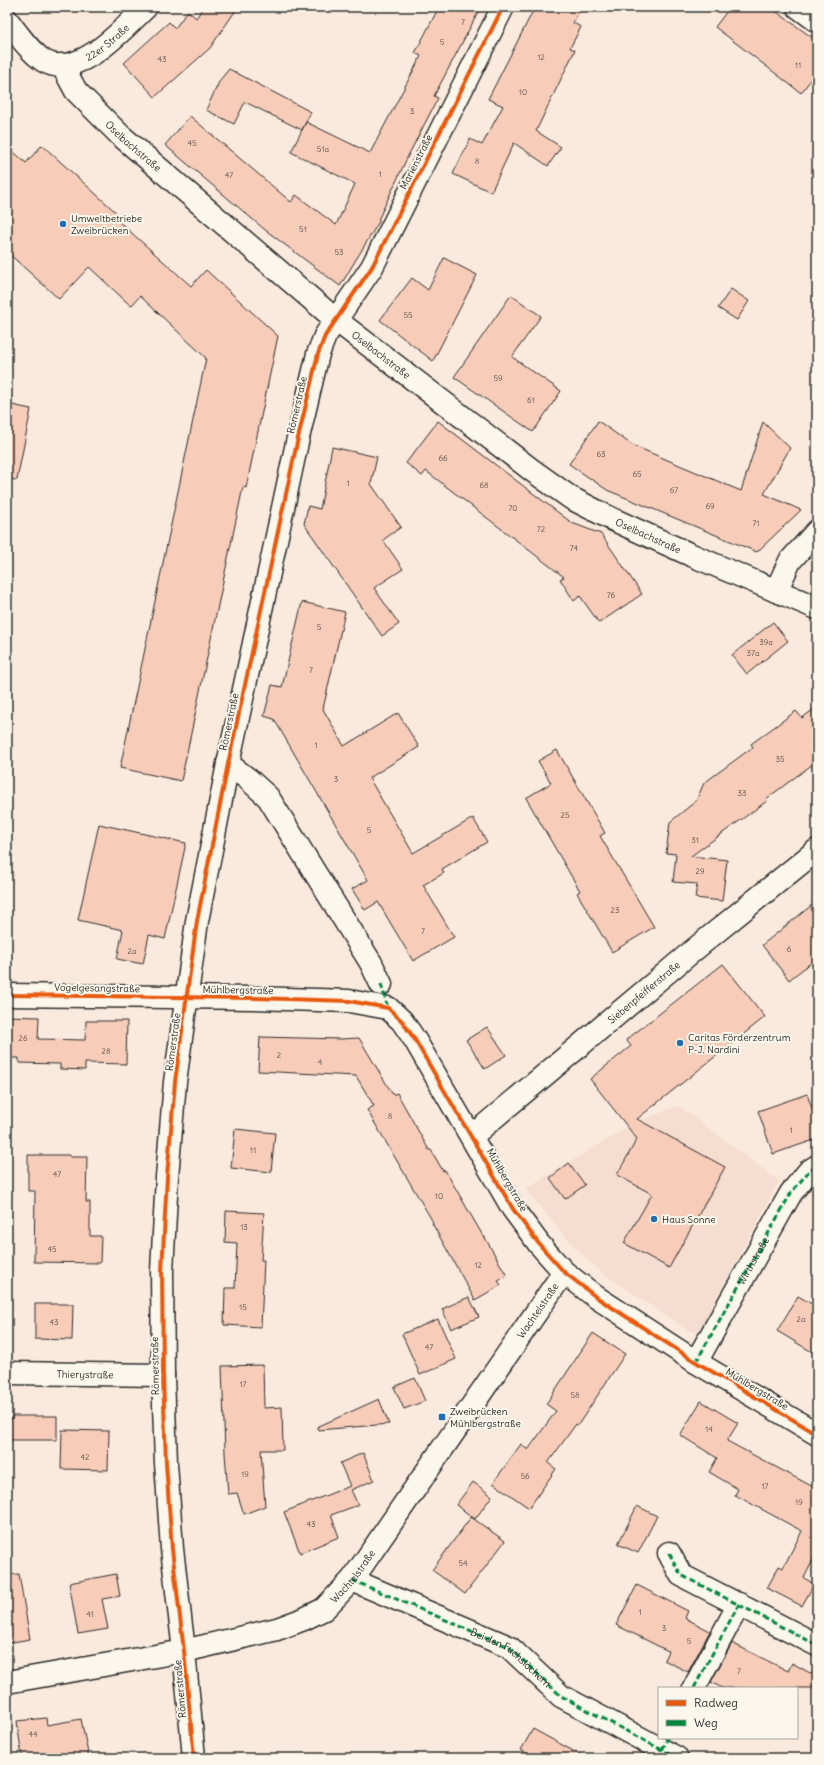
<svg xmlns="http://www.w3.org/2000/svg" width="824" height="1765" viewBox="0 0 824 1765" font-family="Delius,sans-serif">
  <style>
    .built { fill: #f5ddcf }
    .building { fill: #f7ccb9; stroke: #2b2b2b }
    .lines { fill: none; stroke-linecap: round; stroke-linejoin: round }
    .street-casing { stroke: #2b2b2b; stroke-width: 25 }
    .secondary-casing { stroke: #2b2b2b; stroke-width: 25 }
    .street { stroke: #fbf7ec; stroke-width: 22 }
    .secondary { stroke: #fbf7ec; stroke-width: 22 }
    .quiet { stroke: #00873e; stroke-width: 3; stroke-dasharray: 6 3; stroke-linecap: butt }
    .cycleway-casing { stroke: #fbf7ec; stroke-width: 6 }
    .cycleway { stroke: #e8590c; stroke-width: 4 }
    .poi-dot { fill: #1f6fb2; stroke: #fbf7ec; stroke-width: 1.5 }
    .labels { text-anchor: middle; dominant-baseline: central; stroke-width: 4; stroke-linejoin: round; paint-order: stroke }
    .number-label { font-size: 8px; fill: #5e534e }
    .street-label { font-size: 10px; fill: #2b2b2b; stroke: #fbf7ec }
    .poi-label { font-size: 10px; fill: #2b2b2b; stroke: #fbf7ec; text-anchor: start }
  </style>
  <rect width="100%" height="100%" fill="#faeadd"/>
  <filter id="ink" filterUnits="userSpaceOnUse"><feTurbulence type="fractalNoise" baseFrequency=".025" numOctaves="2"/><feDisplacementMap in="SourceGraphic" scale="8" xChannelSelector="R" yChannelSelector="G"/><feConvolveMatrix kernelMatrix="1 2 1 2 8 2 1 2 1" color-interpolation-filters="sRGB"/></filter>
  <g filter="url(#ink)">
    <path class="built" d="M679 1106 779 1181 701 1328 694 1332 686 1329 605 1275 576 1249 525 1189 638 1121Z"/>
    <path class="building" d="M204 7H238L210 48 155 97 124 63 169 22 175 28 188 11 196 18Z
      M439 7H481L434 96 438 98 408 156 378 220H380L340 286 264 229 165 145 190 116 291 202 296 195 336 225 355 184 291 152 306 122 370 153 421 56 415 53Z
      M535 7H581L573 23 581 27 570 48 575 50 536 131 561 147 548 166 514 143 491 192 453 174 470 139 482 145 503 106 488 99Z
      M730 7H770L817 41V71L801 93 715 27Z
      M229 69 311 112 302 130 245 102 234 124 206 110 220 80Z
      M42 145 119 215 116 219 191 286 206 270 278 336 246 488 243 487 181 781 120 768 206 358 140 296 131 306 89 267 59 299 7 252V146L26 163Z
      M444 258 477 275 433 361 380 320 412 278 428 290Z
      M731 289 749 301 737 320 718 308Z
      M511 295 541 316 512 357 561 391 533 432 454 377Z
      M7 404 31 409 17 480 7 479Z
      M438 421 572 523 601 534 642 594 599 623 580 596 574 601 560 579 564 577 426 471 422 476 406 463Z
      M598 421 632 445 741 491 763 422 790 448 764 494 801 510 757 552 607 490 569 464Z
      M332 447 377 457 371 484 401 527 383 540 403 569 374 588 399 624 382 636 304 524 308 506 320 509Z
      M302 602 345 612 323 709 344 746 398 713 419 747 369 778 413 853 473 818 487 842 442 869 444 873 423 885 454 937 413 961 378 902 365 910 352 889 368 880 274 719 264 716 272 685 282 687Z
      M773 622 788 641 747 674 732 655Z
      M817 707V761L766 799 767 801 691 856 727 860 722 901 695 898 697 884 673 882 676 854 666 853 670 822 696 801 704 783 753 747 751 744 796 711 802 718Z
      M557 750 605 833 600 836 654 927 612 952 577 893 580 891 526 798 551 783 538 761Z
      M99 824 186 843 165 939 149 935 143 964 117 959 123 930 78 920Z
      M817 901V958L789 980 762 945Z
      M723 964 765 1017 637 1119 725 1167 669 1268 624 1243 652 1194 617 1175 637 1139 590 1079 631 1046 626 1040Z
      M7 1016 39 1017 38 1039 85 1040 86 1021H127L126 1064 85 1063V1070L60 1069V1064L19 1063V1058H7Z
      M487 1027 506 1055 485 1069 466 1040Z
      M260 1037 341 1039 359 1038 393 1095 397 1093 429 1150H431L443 1171 445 1170 483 1236H484L507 1276 498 1281 501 1285 475 1300 432 1223 433 1222 367 1110 374 1106 356 1076 258 1071Z
      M807 1094 817 1122V1139L773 1154 758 1111Z
      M235 1129 275 1133 271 1172 231 1168Z
      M28 1155H70V1157H87L86 1202H90V1236H101L100 1263 34 1262 35 1191H28Z
      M569 1163 585 1185 565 1199 550 1178Z
      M226 1211 264 1213 261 1260H264L261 1327 224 1325 225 1288H235L237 1243 225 1242Z
      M798 1296 817 1307V1355L777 1331Z
      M469 1297 479 1317 451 1329 442 1309Z
      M35 1304H73L72 1340 35 1339Z
      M438 1319 456 1359 420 1375 402 1334Z
      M593 1333 625 1354 578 1425 576 1424 548 1463 556 1469 529 1508 493 1483 521 1444 528 1450 556 1411 546 1404Z
      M263 1365 264 1408 282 1407 283 1450H261L265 1506 244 1514 237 1493 228 1494 225 1453 222 1366Z
      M415 1378 425 1401 404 1409 394 1387Z
      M379 1399 389 1424 318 1430 317 1427Z
      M701 1401 738 1423 727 1441 817 1489V1552L804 1578 814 1584 802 1606 767 1588 779 1566 783 1568 802 1531 735 1495 738 1489 709 1472 717 1458 680 1435Z
      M12 1416H57V1440H7V1419H12Z
      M62 1430 109 1431 108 1470 61 1469Z
      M363 1453 374 1480 351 1490 358 1505 331 1515 339 1537 300 1553 284 1512 350 1486 340 1463Z
      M473 1482 492 1496 475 1519 456 1505Z
      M637 1506 657 1516 638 1553 618 1544Z
      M471 1517 505 1541 465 1594 432 1570Z
      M19 1574 30 1639 7 1643V1575Z
      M116 1574 120 1596 102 1599 108 1629 78 1634 69 1583Z
      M637 1585 688 1611 685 1618 710 1631 688 1672 664 1660 668 1651 616 1625Z
      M732 1643 788 1671 792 1663 817 1677V1688H722L711 1682Z
      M46 1718 47 1725 81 1719 89 1758H22L17 1721Z
      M533 1729 586 1758H535L521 1750Z"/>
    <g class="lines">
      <defs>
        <g id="street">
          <path d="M798 7 817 21"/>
          <path id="s1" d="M62 65 76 91 120 135 336 320 533 471 571 498 612 519 689 554 817 608"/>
          <path d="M776 591 790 561 817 531"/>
          <path d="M228 764 248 779 268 797 371 963 381 984"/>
          <path d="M7 995 254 998 349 1001 388 1008 402 1021 415 1040 513 1209 539 1244 564 1272 596 1297 696 1362 817 1434"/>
          <path id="s2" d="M472 1136 695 949 817 850"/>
          <path id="s3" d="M696 1362 791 1193 809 1171 817 1166"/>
          <path id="s4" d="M7 1373 163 1375"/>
          <path d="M669 1553 681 1575 817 1645"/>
          <path d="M352 1580 509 1647 561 1696 677 1758"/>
          <path id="s5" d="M7 1682 184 1651 277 1629 304 1619 324 1609 352 1580 564 1272"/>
          <path d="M694 1688 739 1604"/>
          <path d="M194 1758 184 1651 172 1549 166 1463 163 1375 162 1271 167 1177 175 1082 197 921 228 764 298 438 318 354 325 336 372 267 503 7"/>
        </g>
        <g id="secondary">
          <path id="s6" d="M7 20C18 34 29 51 44 61 78 81 124 28 146 7"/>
        </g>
      </defs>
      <use href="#street" class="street-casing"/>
      <use href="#secondary" class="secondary-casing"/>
      <use href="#street" class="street"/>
      <use href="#secondary" class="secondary"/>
      <g class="quiet">
        <path d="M381 984 388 1008"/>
        <path d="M696 1362 791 1193 809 1171 817 1166"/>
        <path d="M669 1553 681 1575 817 1645"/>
        <path id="s7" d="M352 1580 509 1647 561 1696 677 1758"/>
        <path d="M694 1688 739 1604"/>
        <path d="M662 1750 668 1738"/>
      </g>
      <defs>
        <path id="cycleway" d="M7 995 254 998 349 1001 388 1008 402 1021 415 1040 513 1209 539 1244 564 1272 596 1297 696 1362 817 1434
          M194 1758 184 1651 172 1549 166 1463 163 1375 162 1271 167 1177 175 1082 197 921 228 764 298 438 318 354 325 336 372 267 503 7"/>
      </defs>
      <use href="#cycleway" class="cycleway-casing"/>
      <use href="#cycleway" class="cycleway"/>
    </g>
  </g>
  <g class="poi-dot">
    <circle cx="63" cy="224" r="4"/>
    <circle cx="680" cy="1043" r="4"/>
    <circle cx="654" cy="1219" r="4"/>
    <rect x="438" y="1413" width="8" height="8" rx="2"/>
  </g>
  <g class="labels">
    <g class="number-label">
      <text x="463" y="22">7</text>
      <text x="442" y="42">5</text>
      <text x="541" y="57">12</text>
      <text x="162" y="59">43</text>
      <text x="798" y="65">11</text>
      <text x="523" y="92">10</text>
      <text x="412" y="111">3</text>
      <text x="192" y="143">45</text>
      <text x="323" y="149">51a</text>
      <text x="477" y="161">8</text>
      <text x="380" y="174">1</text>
      <text x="229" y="175">47</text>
      <text x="303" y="229">51</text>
      <text x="339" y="252">53</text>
      <text x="408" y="315">55</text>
      <text x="498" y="378">59</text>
      <text x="531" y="400">61</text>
      <text x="601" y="454">63</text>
      <text x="443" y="458">66</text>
      <text x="637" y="474">65</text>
      <text x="348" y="483">1</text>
      <text x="484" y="485">68</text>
      <text x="674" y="490">67</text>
      <text x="710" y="506">69</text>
      <text x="513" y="508">70</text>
      <text x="756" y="523">71</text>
      <text x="541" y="529">72</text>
      <text x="574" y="548">74</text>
      <text x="611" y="595">76</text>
      <text x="319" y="627">5</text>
      <text x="766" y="642">39a</text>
      <text x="753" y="653">37a</text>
      <text x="311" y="670">7</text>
      <text x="316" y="745">1</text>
      <text x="780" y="759">35</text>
      <text x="336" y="779">3</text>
      <text x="742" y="793">33</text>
      <text x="565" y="815">25</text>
      <text x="369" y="830">5</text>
      <text x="695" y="840">31</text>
      <text x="700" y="871">29</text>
      <text x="615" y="910">23</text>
      <text x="423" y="931">7</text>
      <text x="789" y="949">6</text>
      <text x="132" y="951">2a</text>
      <text x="23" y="1038">26</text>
      <text x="106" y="1051">28</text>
      <text x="279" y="1055">2</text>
      <text x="320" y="1062">4</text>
      <text x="390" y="1116">8</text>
      <text x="791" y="1130">1</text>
      <text x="253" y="1150">11</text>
      <text x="57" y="1174">47</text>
      <text x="439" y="1196">10</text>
      <text x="244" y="1227">13</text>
      <text x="52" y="1249">45</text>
      <text x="478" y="1265">12</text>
      <text x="243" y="1307">15</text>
      <text x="801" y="1319">2a</text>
      <text x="54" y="1322">43</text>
      <text x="429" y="1347">47</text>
      <text x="243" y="1384">17</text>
      <text x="575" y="1395">58</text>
      <text x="709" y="1429">14</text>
      <text x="85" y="1457">42</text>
      <text x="245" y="1474">19</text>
      <text x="525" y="1476">56</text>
      <text x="765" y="1486">17</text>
      <text x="799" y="1502">19</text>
      <text x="311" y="1524">43</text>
      <text x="463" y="1563">54</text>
      <text x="640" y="1612">1</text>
      <text x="90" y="1614">41</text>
      <text x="664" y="1628">3</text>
      <text x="689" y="1641">5</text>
      <text x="739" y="1671">7</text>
      <text x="33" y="1734">44</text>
    </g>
    <g class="street-label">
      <text stroke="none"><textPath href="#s6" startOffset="126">22er Straße</textPath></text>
      <text stroke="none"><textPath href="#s1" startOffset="109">Oselbachstraße</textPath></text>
      <text transform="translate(416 162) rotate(-63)">Marienstraße</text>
      <text stroke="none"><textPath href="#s1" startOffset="433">Oselbachstraße</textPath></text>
      <text transform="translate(297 405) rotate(-77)">Römerstraße</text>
      <text stroke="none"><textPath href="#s1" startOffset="757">Oselbachstraße</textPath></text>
      <text transform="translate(229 722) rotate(-78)">Römerstraße</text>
      <text transform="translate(97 988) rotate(1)">Vogelgesangstraße</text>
      <text transform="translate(238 990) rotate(1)">Mühlbergstraße</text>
      <text stroke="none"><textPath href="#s2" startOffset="224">Siebenpfeifferstraße</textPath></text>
      <text transform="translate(173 1042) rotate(-82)">Römerstraße</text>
      <text transform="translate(507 1180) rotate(60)">Mühlbergstraße</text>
      <text stroke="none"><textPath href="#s3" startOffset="116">Wirthstraße</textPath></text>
      <text stroke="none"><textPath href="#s5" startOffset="694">Wachtelstraße</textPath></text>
      <text transform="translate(155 1366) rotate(-91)">Römerstraße</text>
      <text stroke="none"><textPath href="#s4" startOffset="78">Thierystraße</textPath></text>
      <text transform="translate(757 1389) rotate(31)">Mühlbergstraße</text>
      <text stroke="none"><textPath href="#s5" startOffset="370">Wachtelstraße</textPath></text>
      <text stroke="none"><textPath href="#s7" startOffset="178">Bei den Fuchslöchern</textPath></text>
      <text transform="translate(180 1689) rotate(-95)">Römerstraße</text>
    </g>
    <g class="poi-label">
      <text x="71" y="218">Umweltbetriebe<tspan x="71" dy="12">Zweibrücken</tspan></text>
      <text x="688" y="1037">Caritas Förderzentrum<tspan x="688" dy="12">P-J. Nardini</tspan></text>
      <text x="662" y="1219">Haus Sonne</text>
      <text x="450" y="1411">Zweibrücken<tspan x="450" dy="12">Mühlbergstraße</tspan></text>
    </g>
  </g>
  <rect width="824" height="1765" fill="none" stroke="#fbf7ec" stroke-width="24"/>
  <rect x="12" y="12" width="800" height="1741" fill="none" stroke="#2b2b2b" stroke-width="1.5" filter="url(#ink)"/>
  <rect x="658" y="1687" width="140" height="52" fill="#fbf7ec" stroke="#a8a59f"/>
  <rect x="666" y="1700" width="20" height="6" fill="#e8590c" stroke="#a8a59f"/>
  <text x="694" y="1707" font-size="12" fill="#2b2b2b">Radweg</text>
  <rect x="666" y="1720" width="20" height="6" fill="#00873e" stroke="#a8a59f"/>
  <text x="694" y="1727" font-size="12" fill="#2b2b2b">Weg</text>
</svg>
